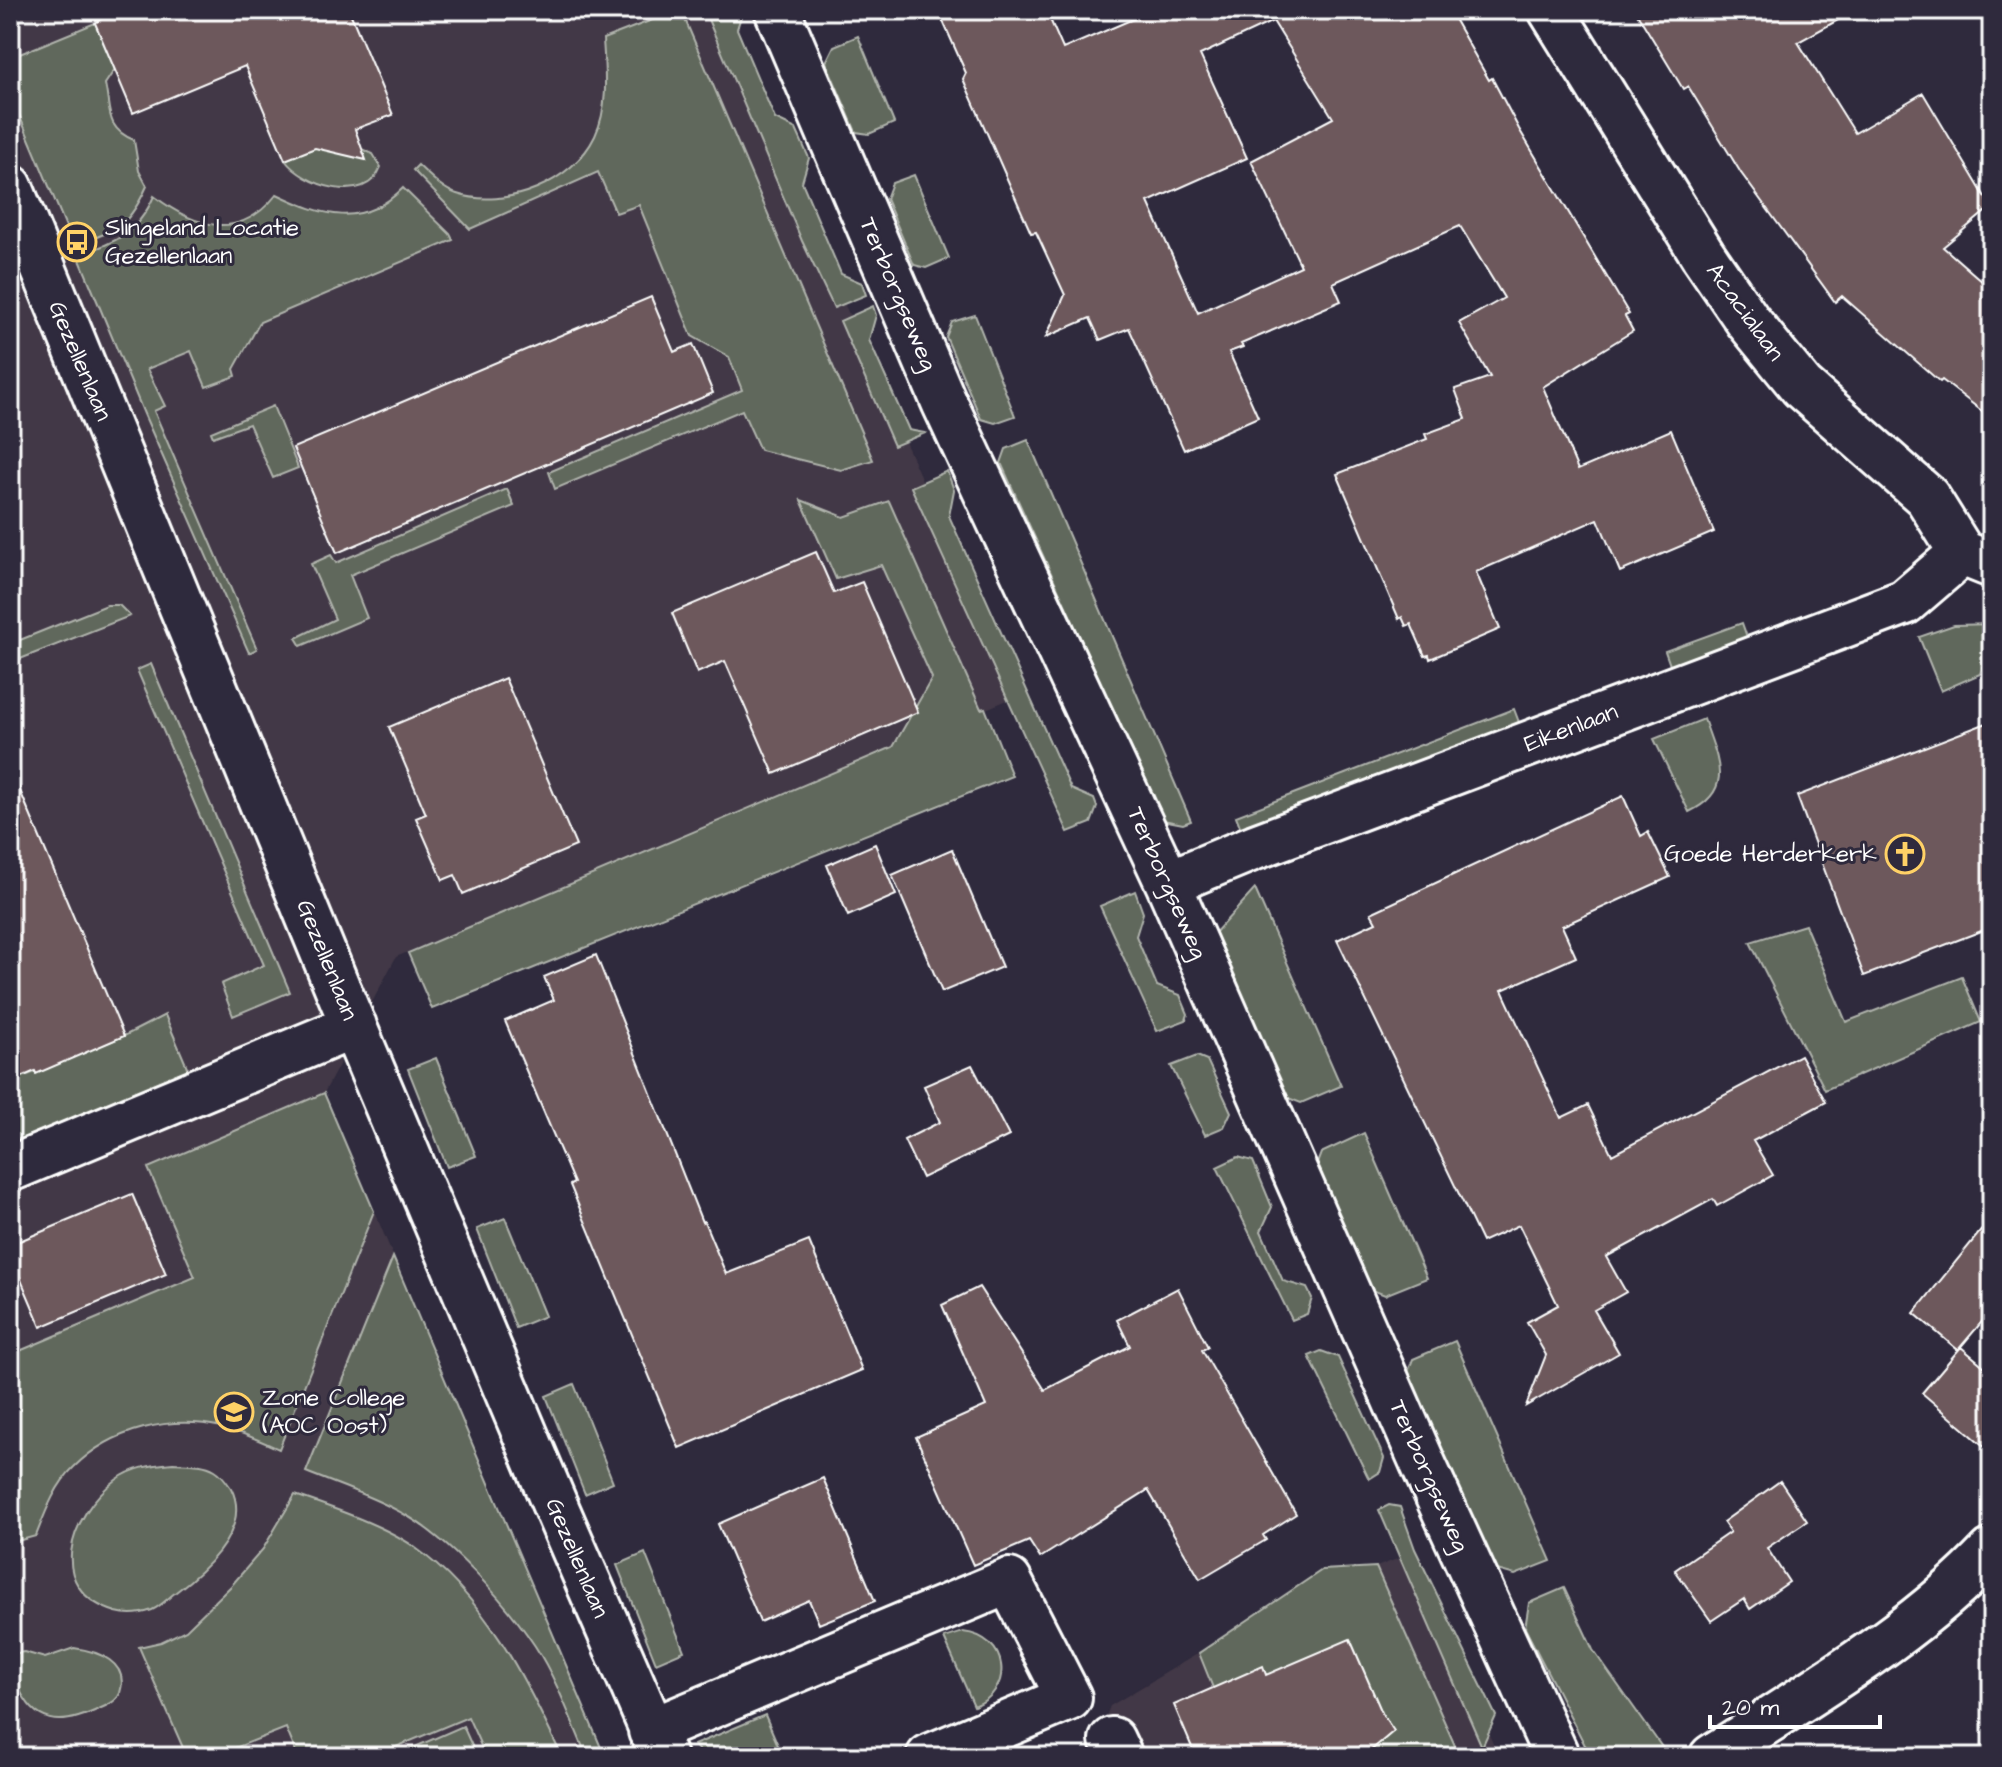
<svg xmlns="http://www.w3.org/2000/svg" width="2002" height="1767" viewBox="0 0 2002 1767" font-family="'Architects Daughter',sans-serif">
  <style>
    .built { fill: #423846 }
    .green { fill: #61685b; stroke: #b0b4ad; stroke-width: 2 }
    .building { fill: #6d585b; stroke: #fff; stroke-width: 2; fill-rule: evenodd }
    .lines { fill: none; stroke-linecap: round; stroke-linejoin: round }
    .minor-casing { stroke: #fff; stroke-width: 50 }
    .minor { stroke: #2f2a3d; stroke-width: 44 }
    .labels { text-anchor: middle; dominant-baseline: central; stroke-width: 6; stroke-linejoin: round; paint-order: stroke }
    .poi-label { font-size: 24px; fill: #fff; stroke: #2f2a3d; text-anchor: start }
    .street-label { font-size: 24px; fill: #fff; stroke: #2f2a3d }
  </style>
  <rect width="100%" height="100%" fill="#2f2a3d"/>
  <filter id="ink" filterUnits="userSpaceOnUse"><feTurbulence type="fractalNoise" baseFrequency=".0125" numOctaves="2"/><feDisplacementMap in="SourceGraphic" scale="16" xChannelSelector="R" yChannelSelector="G"/><feConvolveMatrix kernelMatrix="1 2 1 2 8 2 1 2 1" color-interpolation-filters="sRGB"/></filter>
  <g filter="url(#ink)">
    <path class="built" d="M10 10H715L1017 696 396 957 324 1093 606 1757H10Z
      M1408 1555 1499 1757H1070L1094 1748 1110 1706 1199 1653 1322 1570 1376 1567Z"/>
    <path class="green" d="M678 10H681L873 460 841 470 760 450 742 410 555 489 549 472 742 390 729 357 692 336 639 205 616 213 598 172 470 229 413 170 418 165C429 175 442 189 457 194 506 210 573 182 595 136 609 106 605 72 603 39Z
      M704 10H743L737 29 775 119 796 129 809 158 802 182 841 274 862 283 866 295 834 308 802 241Z
      M95 23 115 69 105 84C111 111 105 128 134 140L139 171 147 186C127 230 116 229 74 246L10 93V58Z
      M858 36 894 123 869 134 856 132 826 62 834 46Z
      M337 138 373 154 381 167C366 207 303 185 285 160Z
      M914 175 949 258 926 268 914 265 886 199 892 183Z
      M403 188 450 234 453 240 260 322 234 369 236 376 206 387 191 351 147 369 165 406 154 411 257 649 249 653 144 414 78 255C115 243 138 233 154 196 197 229 240 241 277 194 323 216 362 229 403 188Z
      M873 306 876 315 869 340 909 430 925 433 894 446 840 321Z
      M975 315 1015 416 995 423 981 419 946 337 952 322Z
      M273 406 298 468 273 478 249 424 213 437 211 432Z
      M1028 440 1191 821 1183 824 1163 820 1001 463 1006 449Z
      M947 471 954 490 949 516 1071 789 1094 799 1097 807 1091 823 1068 832 911 487Z
      M507 489 514 506 350 575 367 618 301 646 296 638 335 619 311 564 331 555 336 563Z
      M801 500 844 517 889 501 981 709 985 708 1012 776 432 1009 408 953 893 747 932 678 881 565 836 579Z
      M107 605H119L130 616 10 663V644Z
      M1742 623 1748 640 1671 668 1665 651Z
      M1992 624V660H1986L1980 674 1941 691 1919 637 1954 625Z
      M151 664 290 992 233 1016 221 984 264 965 137 670Z
      M1514 709 1520 725 1242 831 1236 816Z
      M1704 719C1717 758 1736 790 1689 812L1654 739Z
      M1255 889 1341 1086 1301 1103 1283 1096 1213 935Z
      M1135 891 1143 913 1136 936 1157 986 1180 995 1188 1014 1186 1020 1157 1031 1100 906Z
      M1805 925 1846 1022 1962 977 1981 1022 1825 1090 1750 942Z
      M165 1015 190 1074 10 1148V1082L124 1036Z
      M1197 1056 1207 1060 1231 1112 1224 1127 1205 1135 1171 1066Z
      M436 1058 476 1156 447 1167 408 1069Z
      M324 1093 374 1211 279 1449C261 1441 242 1432 222 1427 170 1415 112 1429 74 1467 55 1485 45 1513 36 1536L10 1543V1355L195 1277 148 1168Z
      M1364 1133 1427 1278 1385 1295 1367 1288 1315 1169 1321 1153Z
      M1238 1157 1253 1161 1272 1207 1261 1231 1283 1281 1307 1288 1312 1298 1307 1314 1292 1320 1217 1167Z
      M505 1218 545 1316 516 1328 477 1229Z
      M393 1257 605 1757H587C571 1720 557 1680 535 1646 507 1603 447 1537 402 1513 372 1496 338 1485 306 1472Z
      M1455 1341 1551 1561 1515 1575 1497 1570 1406 1377 1413 1359Z
      M1321 1351 1338 1357 1384 1458 1380 1472 1369 1479 1309 1356Z
      M574 1384 613 1482 585 1494 546 1396Z
      M173 1463C187 1464 203 1463 215 1470 222 1474 227 1482 231 1488 252 1529 205 1570 176 1592 168 1598 161 1606 152 1610 141 1614 127 1615 116 1612 43 1590 70 1514 116 1480 133 1467 153 1465 173 1463Z
      M295 1495C330 1507 383 1525 413 1546 485 1597 526 1679 562 1757H486L468 1717 372 1757H298L286 1728 212 1757H187L139 1647 161 1642 186 1630 231 1586 263 1549Z
      M1389 1505 1400 1507 1415 1549 1496 1716 1482 1747 1379 1510Z
      M645 1553 684 1651 656 1663 617 1565Z
      M1376 1567 1460 1757H1233L1213 1688 1199 1653 1322 1570Z
      M1564 1588 1593 1650 1669 1757H1591L1525 1628 1529 1603Z
      M963 1632C1009 1637 1015 1691 974 1706L944 1638Z
      M74 1648C97 1651 130 1662 120 1693 117 1701 108 1705 101 1708 74 1721 44 1730 25 1699 14 1683 10 1673 10 1654L24 1652 45 1658Z
      M765 1715 783 1757H704L694 1745Z
      M463 1726 477 1757H458L454 1749 435 1757H392Z"/>
    <path class="building" d="M117 10H349L393 115 355 129 366 160 315 148 285 160 245 66 133 113 95 23Z
      M938 10H1046L1063 49 1154 10H1449L1489 80 1492 78 1519 129 1629 314 1625 316 1633 331 1543 387 1578 470 1671 430 1714 532 1620 572 1598 519 1476 572 1500 629 1430 659 1429 655 1425 656 1411 624 1406 626 1402 617 1399 619 1337 474 1427 439 1425 434 1466 419 1455 389 1490 377 1459 323 1504 298 1460 226 1333 283 1341 301 1241 344 1243 347 1229 352 1258 417 1184 450 1129 328 1100 340 1090 318 1046 337 1065 295 1036 232 1031 233 963 79 966 73ZM1273 21 1333 118 1251 161 1301 266 1198 313 1148 202 1247 158 1200 55Z
      M1635 10H1856L1798 42 1855 133 1923 93 1991 207 1943 247 1992 290V419L1942 380 1940 382 1842 296 1835 302 1741 173 1688 86 1683 89Z
      M651 297 674 352 693 344 713 393 337 553 293 448Z
      M816 552 834 593 862 582 918 712 774 774 725 661 697 673 672 613Z
      M505 678 576 846 463 894 455 875 443 880 416 818 426 814 389 727Z
      M1992 721V927L1864 976 1797 796Z
      M10 767 124 1036 36 1074 35 1071 10 1082Z
      M1623 796 1641 836 1648 832 1670 877 1562 926 1576 957 1502 990 1561 1118 1588 1105 1612 1155 1800 1055 1826 1102 1753 1141 1773 1175 1717 1206 1713 1199 1606 1257 1626 1292 1594 1310 1619 1353 1526 1406 1546 1355 1527 1322 1558 1305 1519 1225 1482 1242 1337 940 1376 922 1371 913Z
      M875 844 896 895 848 916 827 865Z
      M952 849 1002 967 942 992 892 875Z
      M596 955 702 1222 704 1221 726 1274 809 1241 862 1370 679 1448 570 1185 574 1183 505 1021 554 1000 544 977Z
      M972 1065 1009 1136 922 1178 904 1140 940 1122 924 1086Z
      M132 1194 166 1274 41 1327 10 1254V1245Z
      M1992 1217V1310L1958 1350 1914 1313Z
      M979 1287 1045 1390 1130 1346 1117 1320 1178 1288 1208 1347 1202 1350 1296 1514 1263 1535 1266 1540 1200 1579 1148 1490 1040 1558 1029 1541 973 1565 916 1437 986 1406 942 1305Z
      M1961 1347 1992 1373V1453L1922 1393Z
      M823 1478 875 1601 819 1624 809 1600 760 1622 718 1524Z
      M1780 1481 1807 1521 1767 1548 1789 1582 1750 1609 1744 1599 1711 1621 1675 1570 1730 1532 1723 1522Z
      M1350 1639 1383 1715 1394 1731 1363 1757H1196L1174 1705 1263 1666 1266 1675Z"/>
    <g class="lines">
      <defs>
        <path id="minor" d="M777 10 944 402 1168 883 1424 1466 1557 1757
          M1551 10 1703 255 1748 321 1802 387 1927 497 1962 553 1992 565
          M10 187 338 989 557 1510 664 1757
          M1168 883 1255 847 1905 602 1962 553
          M10 1169 354 1026
          M651 1731 1009 1581 1069 1698 929 1757
          M1112 1740 1120 1757
          M1712 1757C1809 1693 1912 1636 1992 1551"/>
      </defs>
      <use href="#minor" class="minor-casing"/>
      <use href="#minor" class="minor"/>
    </g>
  </g>
  <defs>
    <symbol id="bus-ring" viewBox="-11 -11 22 22"><circle r="9.5" fill="#2f2a3d" stroke="#ffd166" stroke-width="1.5"/><path d="M-5-6H5V4H4V6H2V4H-2V6H-4V4H-5ZM-3.5-4V0h7V-4ZM-3.5 1.2v1.5H-2V1.2ZM2 1.2v1.5H3.5V1.2Z" fill="#ffd166"/></symbol>
    <symbol id="church-ring" viewBox="-11 -11 22 22"><circle r="9.5" fill="#2f2a3d" stroke="#ffd166" stroke-width="1.5"/><path d="M-1.2-6h2.4v3.5h3.3v2.4h-3.3V6h-2.4V-.1h-3.3v-2.4h3.3Z" fill="#ffd166"/></symbol>
    <symbol id="university-ring" viewBox="-11 -11 22 22"><circle r="9.5" fill="#2f2a3d" stroke="#ffd166" stroke-width="1.5"/><path d="M0-5L7-2L0 1L-7-2ZM-4 1L0 2.5L4 1V4Q0 6-4 4Z" fill="#ffd166"/></symbol>
  </defs>
  <g fill-rule="evenodd">
    <use href="#bus-ring" x="55" y="220" width="44" height="44"/>
    <use href="#church-ring" x="1883" y="832" width="44" height="44"/>
    <use href="#university-ring" x="212" y="1390" width="44" height="44"/>
  </g>
  <g class="labels">
    <g class="poi-label">
      <text x="105" y="228">Slingeland Locatie<tspan x="105" dy="28">Gezellenlaan</tspan></text>
      <text x="1877" y="854" text-anchor="end">Goede Herderkerk</text>
      <text x="262" y="1398">Zone College<tspan x="262" dy="28">(AOC Oost)</tspan></text>
    </g>
    <g class="street-label">
      <text transform="translate(898 294) rotate(67)">Terborgseweg</text>
      <text transform="translate(1745 312) rotate(54)">Acacialaan</text>
      <text transform="translate(80 361) rotate(67)">Gezellenlaan</text>
      <text transform="translate(1571 728) rotate(-21)">Eikenlaan</text>
      <text transform="translate(1167 883) rotate(66)">Terborgseweg</text>
      <text transform="translate(327 960) rotate(68)">Gezellenlaan</text>
      <text transform="translate(1429 1476) rotate(66)">Terborgseweg</text>
      <text transform="translate(577 1558) rotate(67)">Gezellenlaan</text>
    </g>
  </g>
  <rect width="2002" height="1767" fill="none" stroke="#2f2a3d" stroke-width="40"/>
  <rect x="20" y="20" width="1962" height="1727" fill="none" stroke="#fff" stroke-width="3" filter="url(#ink)"/>
  <path d="M1710 1715v12h170v-12" fill="none" stroke="#ffffff" stroke-width="4"/>
  <text x="1722" y="1715" font-size="24" fill="#ffffff" stroke="#2f2a3d" stroke-width="6" paint-order="stroke">20 m</text>
</svg>
